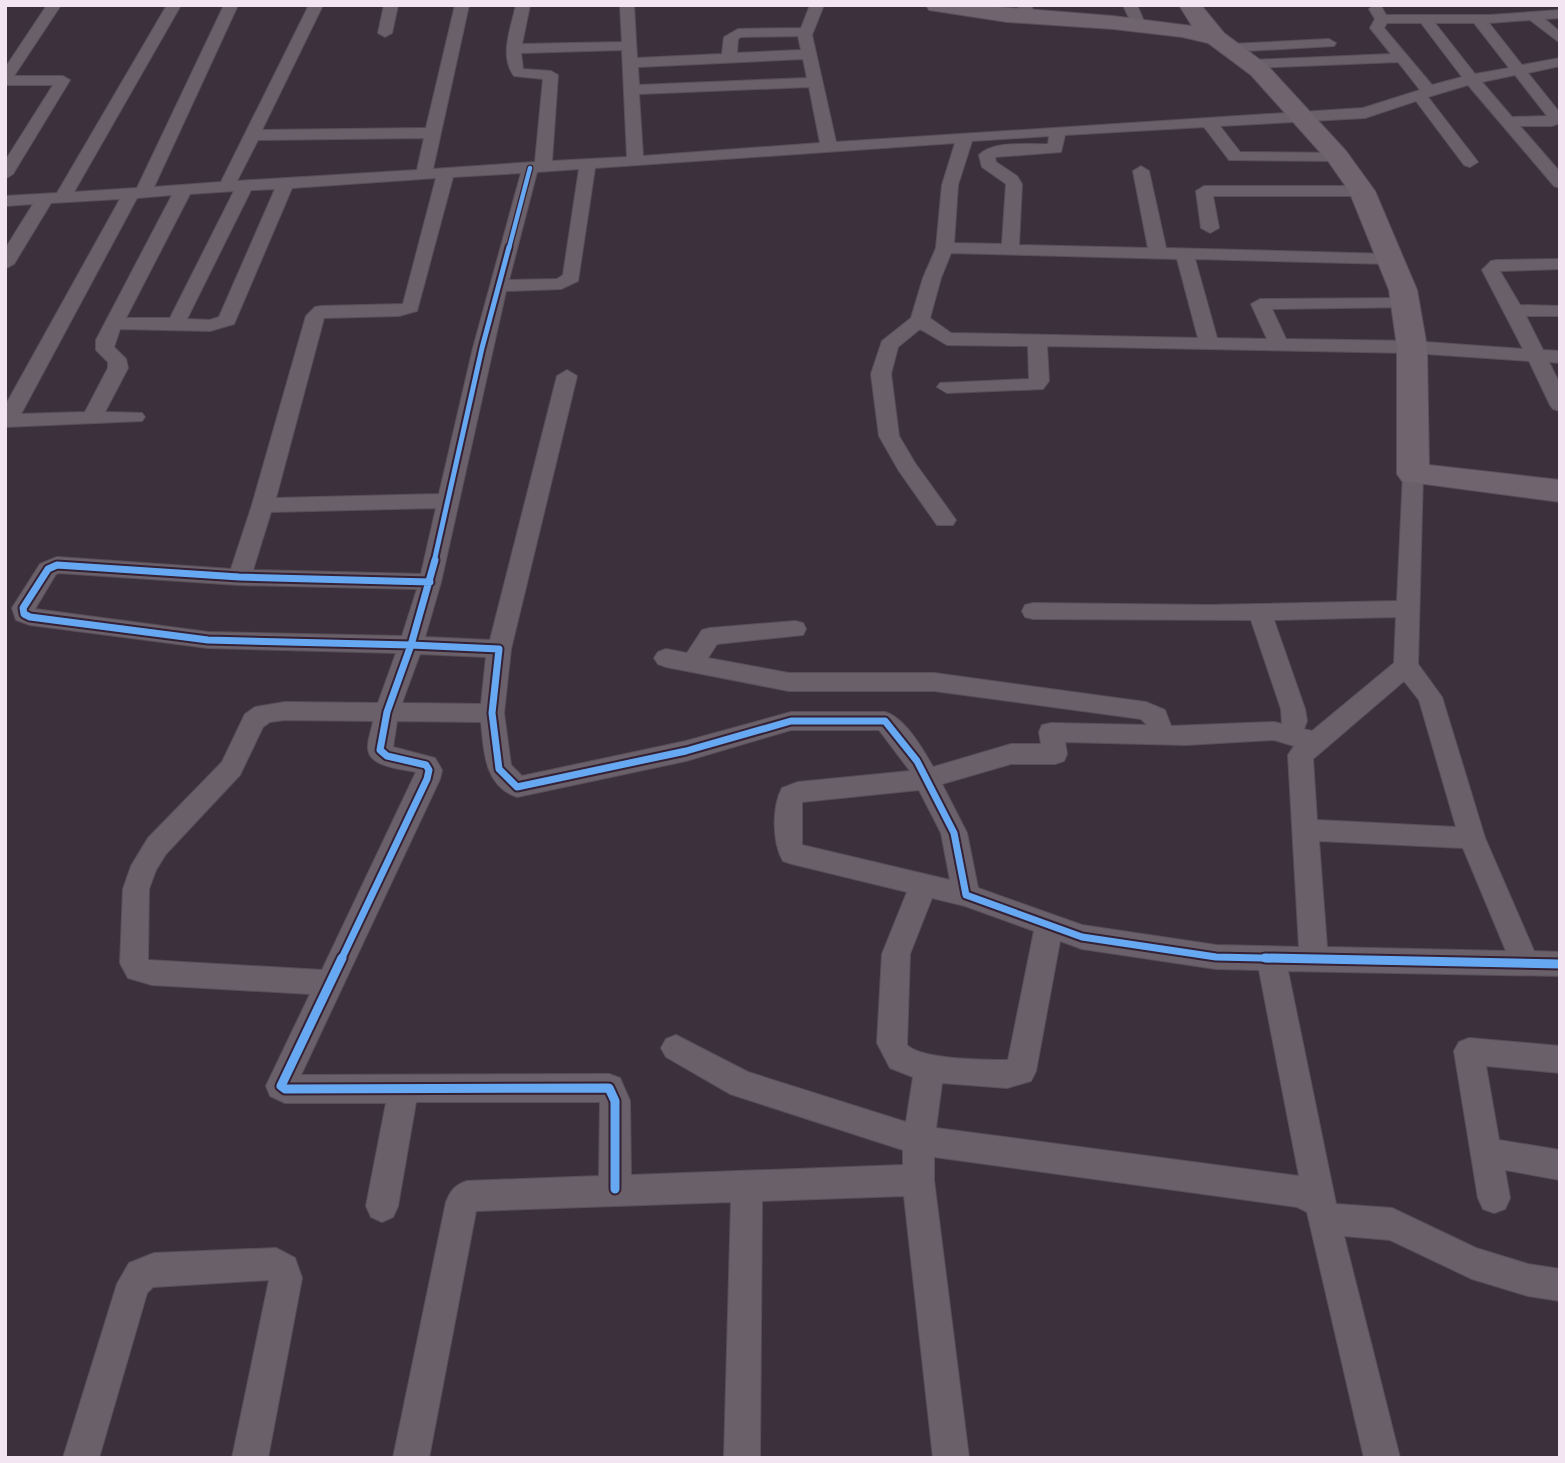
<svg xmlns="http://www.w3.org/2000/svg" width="1565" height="1463" viewBox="0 0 1565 1463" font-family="'Exo 2',sans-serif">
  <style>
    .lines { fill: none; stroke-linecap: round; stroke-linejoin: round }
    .street-casing { stroke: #584e58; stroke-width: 2 }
    .primary-casing { stroke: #584e58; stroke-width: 2 }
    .street { fill: #6a6069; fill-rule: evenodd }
    .primary { fill: #70656f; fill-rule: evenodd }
    .cycleway-far3-casing { stroke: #352135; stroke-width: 7 }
    .cycleway-far2-casing { stroke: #352135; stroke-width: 9 }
    .cycleway-far1-casing { stroke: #352135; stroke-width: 11 }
    .cycleway-casing { stroke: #352135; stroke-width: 13 }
    .cycleway-far3 { stroke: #66a8f1; stroke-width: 4.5 }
    .cycleway-far2 { stroke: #66a8f1; stroke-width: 5 }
    .cycleway-far1 { stroke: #66a8f1; stroke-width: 7 }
    .cycleway { stroke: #66a8f1; stroke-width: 9 }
  </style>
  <rect width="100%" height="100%" fill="#3b303b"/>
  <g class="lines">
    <defs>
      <path id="street" d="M47 5H61L14 76H63L70 80 13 174 5 179V161L53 85H5V68Z
        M167 5H181L74 192 137 188 224 5H238L154 187 221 182 309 5H323L262 130 426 128 455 5H469L433 169 535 162 543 79 514 76C499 56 511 28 516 5H530L522 44 622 42 620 5H634L637 58 722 54 724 37 738 29 801 28 810 5H824L812 35 836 142 1363 108 1420 90 1398 62 1251 68 1244 64 1251 60 1391 54 1370 28 1375 19 1369 9 1374 5 1381 6 1386 15H1490L1560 10V18L1545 19 1560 32V43L1530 20 1489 23 1522 65 1560 58V66L1528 73 1560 113V123L1552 126H1520L1560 172V188L1554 186 1468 85 1428 97 1478 162 1470 167 1464 165 1416 101 1365 118 1220 126 1240 152 1343 153 1345 156 1343 159 1337 161 1229 160 1204 127 1065 135 1061 152 995 157 996 162 1017 176 1022 184 1019 245 1148 248 1133 171 1141 166 1149 171 1166 248 1390 254 1399 259 1390 264 1195 259 1217 338 1267 339 1251 304 1260 299 1405 298 1414 303 1411 307 1272 309 1286 339 1412 341 1523 349 1482 270 1491 261 1497 260 1560 259V269L1500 271 1520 305 1560 306V316H1526L1543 350 1560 351V363L1549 362 1560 384V411L1553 409 1550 405 1529 361 1412 353 1047 346 1049 381 1043 389 947 393 937 387 940 383 1029 379 1028 346 947 345 920 329 898 347 891 374 899 436 915 463 956 520 953 525H937L899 471 879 436 871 374 882 341 911 318 923 278 936 248 942 185 955 143 595 168 578 281 561 289 506 291 441 582 425 637 490 640 557 376 567 370 577 376 511 649 504 713 511 765 522 776 686 741 791 712H885C905 718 923 749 933 767L1011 744H1041L1039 732 1042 725 1051 723 1147 725 1141 719 934 691H789L666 667 658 664 654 658 658 652 666 649 687 653 702 630 710 628 795 621 803 623 806 629 803 635 717 644 708 658 789 673H934L1146 702 1165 710 1171 726 1274 722 1282 724 1281 709 1251 620 1033 619 1025 617 1022 611 1025 605 1033 603 1210 605 1397 601 1403 474 1406 469H1420L1423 474 1418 664 1442 697 1485 838 1534 951 1560 952V976L1288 971 1336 1204 1392 1208 1476 1248 1528 1264 1560 1269V1301L1528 1296 1472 1279 1390 1240 1344 1236 1400 1458H1364L1307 1212 1297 1207 934 1157V1180L969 1458H933L904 1196 762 1201 760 1458H724L731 1202 476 1211 429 1458H393L446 1202C451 1190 455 1185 467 1181L599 1176 600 1102H416L398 1206 393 1217 382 1222 371 1217 366 1206 386 1103H285L270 1096 266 1086 310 994 152 985 128 978 120 963 123 889 131 866 148 838 222 762 245 714 255 707 285 702 378 703 396 653 208 648 30 625 16 620 12 608 40 564 57 557 231 569 252 505 306 316 315 307 321 306 403 304 436 178 292 188 234 324 210 331 120 329 114 347 126 359 128 368 105 412 142 413 145 417 142 421 5 427V406L120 199 51 203 14 264 5 269V249L33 204 5 206V196L57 193ZM1387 23H1421L1462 77 1432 85 1384 28ZM1435 23H1474L1509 68 1475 74ZM798 36 801 50 737 53 738 39 741 37ZM622 50 627 157 552 161 558 75 551 71 523 69 521 53ZM803 59 807 78 639 85 638 67ZM1515 75 1547 116 1512 117 1482 82ZM809 87 820 143 643 156 639 94ZM1049 136 1048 144C1028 145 994 140 979 155L982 167 1006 184 1002 244 954 243 958 185 972 141ZM424 138 417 170 237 181 258 140ZM579 169 563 275 557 279 509 280 537 172ZM521 173 473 348 439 494 276 498 324 318 399 316 417 311 453 177ZM275 189 219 317 210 320 187 319 251 190ZM234 191 170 318H126L190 194ZM172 195 96 340V350L108 362V368L85 412 21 414 137 198ZM951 253 1177 259 1198 338 951 333 930 318 941 278ZM436 508 421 574 253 570 271 512ZM59 573 239 585 417 589 402 636 208 632 35 609 56 574ZM1396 617 1394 663 1312 731 1304 729 1307 721 1305 709 1274 620ZM420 654 486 657 481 704 402 703ZM1404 681 1419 700 1456 827 1317 820 1313 759ZM285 720 373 721C372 729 367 741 368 749 369 767 402 769 416 772L322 970 148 960 149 889 156 870 166 854 240 775 263 727 270 722ZM397 721 481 722C484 751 484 786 517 797L686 761 791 730H879L910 771 798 782 782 788C772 807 772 842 783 861L792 864 907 892 882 954 877 1043 890 1068 913 1077 906 1122 748 1072 676 1035 666 1039 661 1048 666 1057 730 1094 903 1150V1165L631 1175 630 1101 620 1078 609 1074 301 1075 440 779 442 770 435 758 393 747ZM1274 740 1294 746 1288 755 1299 947 1216 945 1082 925 978 888 967 833 942 784 1011 764H1055L1064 761 1067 754 1065 742 1186 745ZM919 790 941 833 950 880 802 845V802ZM1319 841 1463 848 1506 951 1327 947ZM932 898 965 906 1034 931 1008 1060C987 1060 922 1060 907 1045L910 954ZM1060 941 1082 949 1216 969 1259 970 1299 1176 936 1128 942 1083 1007 1088 1031 1081 1036 1071Z
        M384 5H398L392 33 385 37 378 33Z
        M1017 5H1031L1037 19 1035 22H1025Z
        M1123 5H1137L1146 26 1144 29H1134Z
        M1329 39 1336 43 1334 46 1230 52 1223 48 1230 44Z
        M1204 186H1362L1370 191 1362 196H1213L1219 228 1210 233 1201 228 1196 191Z
        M1469 1038 1560 1046V1073L1486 1066 1499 1140 1560 1150V1180L1505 1170 1510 1198 1505 1209 1494 1213 1483 1209 1478 1198 1454 1051 1459 1042Z
        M276 1248 295 1258 302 1278 268 1458H232L269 1280 153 1287 147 1293 99 1458H63L117 1284 129 1263 154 1253Z"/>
      <path id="primary" d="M926 5H975L1113 16 1192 26 1179 5H1201L1224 33 1267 65 1346 151 1375 191 1417 290 1427 347 1429 465 1560 480V502L1402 481 1397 474V347L1389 290 1349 191 1328 161 1251 75 1208 43 1182 37 1113 29 1007 22 929 10Z"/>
    </defs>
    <use href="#street" class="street-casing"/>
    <use href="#primary" class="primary-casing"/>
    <use href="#street" class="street"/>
    <use href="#primary" class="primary"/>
    <defs>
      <path id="cycleway-far3" d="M509 248 530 168"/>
      <path id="cycleway-far2" d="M434 562 482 348 509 247"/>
      <path id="cycleway-far1" d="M435 560 411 645 499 649 492 713 499 769 517 787 686 751 791 721H885L917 761 954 833 966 895 1082 937 1216 957 1351 960
        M341 960 427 779 429 770 426 765 387 756 380 750 387 712 411 645 208 640 30 617 24 614 23 608 48 569 57 565 239 577 430 582"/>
      <path id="cycleway" d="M342 958 281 1086 285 1089 609 1088 615 1101V1189
        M1265 958 1560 964"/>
    </defs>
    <use href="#cycleway-far3" class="cycleway-far3-casing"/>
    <use href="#cycleway-far2" class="cycleway-far2-casing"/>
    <use href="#cycleway-far1" class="cycleway-far1-casing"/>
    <use href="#cycleway" class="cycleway-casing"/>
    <use href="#cycleway-far3" class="cycleway-far3"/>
    <use href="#cycleway-far2" class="cycleway-far2"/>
    <use href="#cycleway-far1" class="cycleway-far1"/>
    <use href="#cycleway" class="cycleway"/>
  </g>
  <rect width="1565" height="1463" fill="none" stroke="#f3e6f2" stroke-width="14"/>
</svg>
